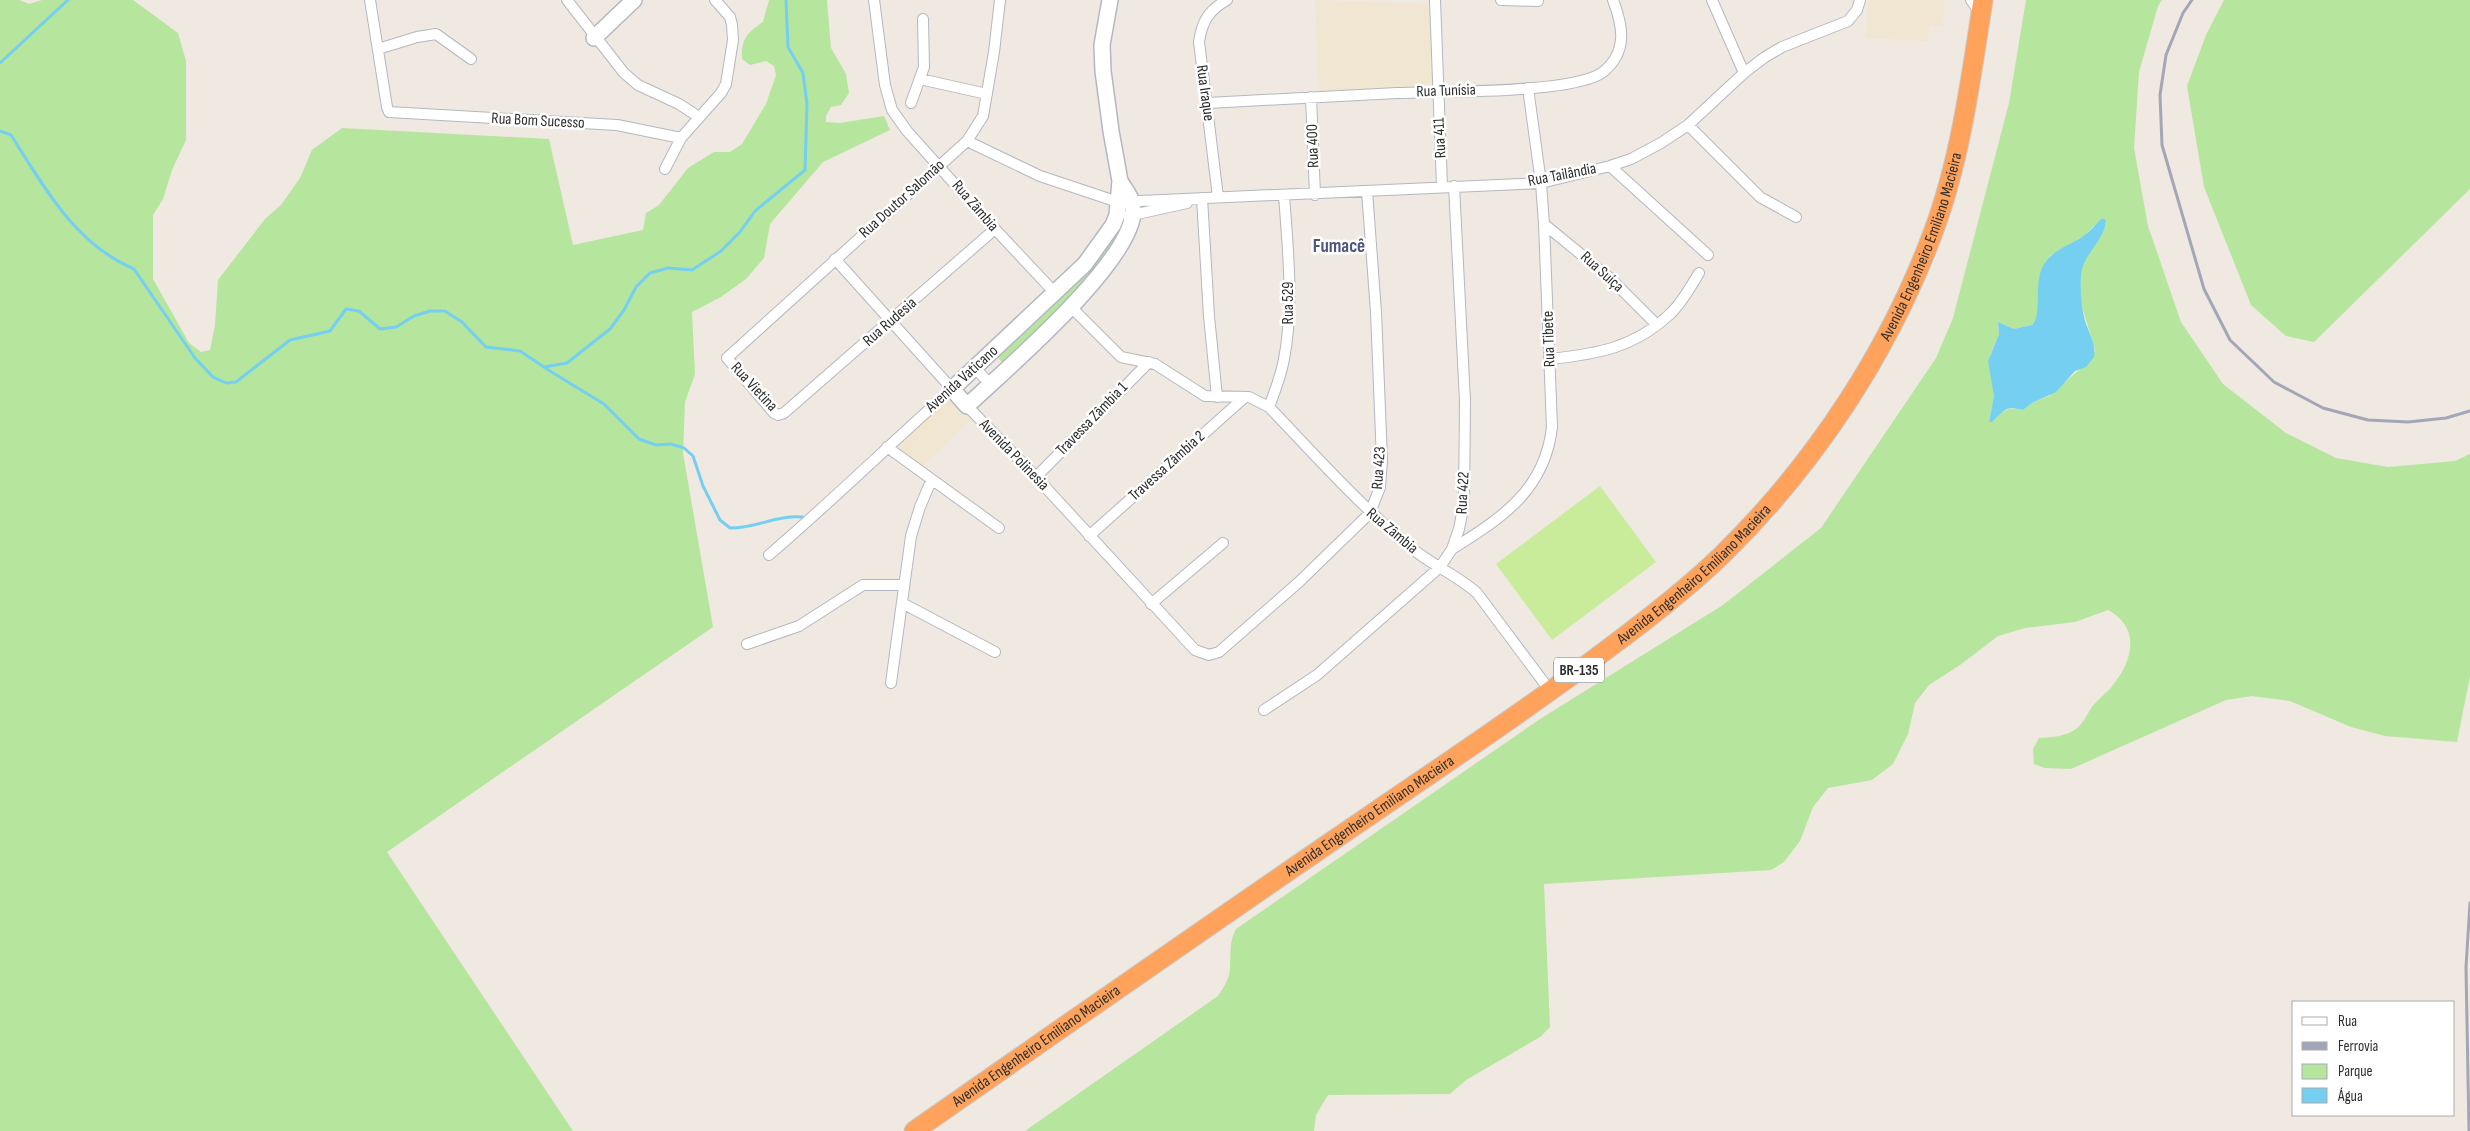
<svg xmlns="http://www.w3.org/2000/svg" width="2470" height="1131" viewBox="0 0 2470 1131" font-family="'Sofia Sans Condensed',sans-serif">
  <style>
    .education { fill: #f0e6d1 }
    .green { fill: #b6e59e; fill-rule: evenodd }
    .pitch { fill: #c9ec9a }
    .water { fill: #75cff0 }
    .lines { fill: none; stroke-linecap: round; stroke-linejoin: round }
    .stream { stroke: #75cff0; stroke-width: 3 }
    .street-casing { stroke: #b4b7c1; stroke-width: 12 }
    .secondary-casing { stroke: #b4b7c1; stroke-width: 18 }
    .highway-casing { stroke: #c9c9c9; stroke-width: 21 }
    .street { stroke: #fff; stroke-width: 10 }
    .secondary { stroke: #fff; stroke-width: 15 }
    .highway { stroke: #ffa35c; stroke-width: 19 }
    .rail { stroke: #a3a6b8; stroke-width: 3 }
    .labels { text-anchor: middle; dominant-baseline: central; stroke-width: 5; stroke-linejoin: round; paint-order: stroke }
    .shield { fill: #fff; stroke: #6d6d6d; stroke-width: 1 }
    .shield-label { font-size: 15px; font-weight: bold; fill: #2e2e2e }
    .street-label { font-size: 16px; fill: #2e2e2e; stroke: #fff }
    .quarter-label { font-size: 19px; font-weight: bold; fill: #4d5680; stroke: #fff }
  </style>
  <rect width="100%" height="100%" fill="#efe9e1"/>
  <path class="education" d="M1315 0 1432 4 1433 73 1430 83 1422 87 1319 92Z
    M1868 0H1944L1943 26 1929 25 1928 41 1866 38Z
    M949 397 971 420 920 468 896 444Z"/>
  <path class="green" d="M0 0H20L29 4 42 0H133L178 33 186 61V140L172 170 163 199 153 215V279L189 343 201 352 210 350 215 325 218 280 265 219 281 205 300 178 312 150 342 128 549 139 573 245 643 230 646 213 659 205 688 168 714 152H730L742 144 766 104 776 75 774 66 766 61 750 65 742 59C741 39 747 33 763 22L769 0H827L831 48 846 74 849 93 841 105 831 107 826 116V122L840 123 884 116 890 130 823 162 770 224 764 258 746 279 721 297 692 312 695 374 685 402 683 453 713 627 387 852 573 1131H0Z
    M2026 0H2162L2158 6 2139 72 2134 148 2148 226 2181 322 2223 384 2286 433 2336 458 2388 467 2455 461 2470 454V676L2457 742 2385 736 2351 727 2290 701 2252 696 2226 700 2071 769 2045 768 2034 764 2033 749 2039 738C2053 737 2064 737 2076 729 2083 724 2087 714 2092 707 2098 699 2107 693 2113 685 2134 659 2140 627 2108 610L2075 622 2025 628 1998 636 1960 665 1929 685 1915 703 1908 734 1893 764 1872 780 1828 788 1813 807 1800 841 1784 862 1771 870 1544 884 1550 1027 1540 1037 1466 1080 1450 1094 1328 1095 1316 1115 1314 1131H1025L1218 996C1224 987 1230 978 1230 967 1231 952 1229 942 1236 929L1540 719 1723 605 1821 528 1936 358 1953 318 2009 103ZM2102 218 2106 220C2105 237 2091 246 2084 260 2070 290 2089 322 2095 351L2080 369 2049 396 2032 403 2023 410C2003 407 2007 409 1992 422H1989L1994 396 1990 355 1999 334 1998 322 2014 329 2032 325 2038 316 2044 265 2050 256 2085 235Z
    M2224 0H2470V189L2314 342 2286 336 2251 305 2204 187 2187 86 2206 35Z
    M1120 222 1125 223 1100 268 1005 365 996 356Z"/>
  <path class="pitch" d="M1600 486 1656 562 1552 640 1496 564Z"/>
  <path class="water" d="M2102 218 2106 220C2105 241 2083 253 2081 275 2080 290 2081 306 2085 321 2089 333 2096 343 2094 357L2086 367 2075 371 2056 392 2032 403 2023 410C2003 406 2007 409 1992 422H1989L1994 396 1988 361 1999 334 1998 322 2014 329 2032 325C2043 314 2033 286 2043 266 2053 248 2071 246 2086 234 2092 230 2096 223 2102 218Z"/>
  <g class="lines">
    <path class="stream" d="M0 63 68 0
      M0 131 11 135C44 187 75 244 134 269L195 358 213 377 226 383 236 382 290 340 330 331 346 309 359 311 380 329 396 327 414 316 430 311H445L462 322 486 347 520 351 544 367 567 363 610 329 624 310 636 287 650 273 668 268 692 270 721 251 740 232 755 211 805 170 807 104 803 73 788 47 786 0
      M545 368 604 404 639 439 656 445 671 444 684 448 693 456 703 486 720 520 730 528C756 528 777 515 803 517"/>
    <defs>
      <path id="street" d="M370 0 387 107 389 112 617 125 681 138
        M567 0 624 73 638 85 679 104 699 117
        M874 0 885 85 892 110 907 131 995 229 1055 293
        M1435 0 1442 186
        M1501 0 1538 1
        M1712 0 1744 73
        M1971 0 1981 14
        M378 49 417 37 436 34 471 59
        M920 79 987 94
        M1311 97 1315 195
        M911 103 924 67 923 19
        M1208 103C1271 100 1334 96 1397 93 1439 91 1574 94 1603 72 1628 52 1623 26 1613 0
        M1688 125 1760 197 1796 217
        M967 141 1040 176 1118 202 1541 183 1610 166 1631 159 1661 143 1688 125 1744 73 1765 57 1782 47 1848 21 1857 10 1860 0
        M1610 166 1708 255
        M665 169 681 138 721 93 726 84 733 40 732 25 730 17 715 0
        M1218 197 1199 42C1202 21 1209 10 1227 0
        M1202 198 1209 316 1217 397
        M1128 216 1187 203
        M1544 224 1611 279 1657 325
        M995 229 784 413 778 415 774 413 727 358 967 141 983 116 994 52 1000 0
        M1071 307 1121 357 1155 364 1205 396 1249 397 1269 407C1316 456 1361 507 1414 550 1434 566 1458 576 1477 593L1551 692
        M1550 359C1597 354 1634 348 1670 314 1682 303 1691 286 1699 273
        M975 368 990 384
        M967 406 1036 477 1195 650 1209 655 1219 652 1299 582 1370 513 1380 487 1382 460 1376 312 1367 191
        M1269 407C1275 391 1281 376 1284 359 1294 308 1288 248 1284 196
        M887 447 999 528
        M1036 477 1149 362
        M1089 536 1245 397
        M1452 549C1502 518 1545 490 1552 427L1544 224 1541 183 1528 88
        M769 555C832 501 890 444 952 389L835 259
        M902 603 995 652
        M1151 604 1223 543
        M747 644 799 626 863 585H904
        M891 683 911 536 920 507 931 481
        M1264 710 1317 675 1440 567 1452 549 1459 529 1464 503 1465 401 1454 186"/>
      <path id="secondary" d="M1110 0 1102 45 1103 71 1111 131 1120 181 1117 215 1113 225 1085 264 952 389 967 406C1006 369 1131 263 1133 212 1134 200 1126 191 1120 181
        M594 38 634 0"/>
      <g id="highway">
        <path id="s1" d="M914 1131C1065 1026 1216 920 1369 816 1449 761 1531 707 1609 648 1648 619 1687 589 1722 555 1814 465 1889 352 1934 230 1961 157 1971 77 1983 0"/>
      </g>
    </defs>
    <use href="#street" class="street-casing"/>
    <use href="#secondary" class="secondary-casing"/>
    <use href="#highway" class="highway-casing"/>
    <use href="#street" class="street"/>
    <use href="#secondary" class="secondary"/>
    <use href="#highway" class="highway"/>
    <path class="rail" d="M2192 0 2183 13 2166 55 2160 95 2162 145 2204 289 2230 340 2274 382 2323 408 2368 420 2408 422 2446 418 2470 411
      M2469 1131 2466 967 2470 903"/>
  </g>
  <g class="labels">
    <rect class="shield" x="1554" y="657.5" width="50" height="25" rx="4"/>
    <g class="shield-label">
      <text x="1579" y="670">BR-135</text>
    </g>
    <g class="street-label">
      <text transform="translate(1446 91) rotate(-2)">Rua Tunísia</text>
      <text transform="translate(1205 93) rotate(82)">Rua Iraque</text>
      <text transform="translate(538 121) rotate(3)">Rua Bom Sucesso</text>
      <text transform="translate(1440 138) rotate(-93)">Rua 411</text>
      <text transform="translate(1313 146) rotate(-92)">Rua 400</text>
      <text transform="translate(1562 175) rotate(-11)">Rua Tailândia</text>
      <text transform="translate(902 199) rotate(-42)">Rua Doutor Salomão</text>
      <text transform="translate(975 206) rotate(49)">Rua Zâmbia</text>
      <text stroke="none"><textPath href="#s1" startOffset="1364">Avenida Engenheiro Emiliano Macieira</textPath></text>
      <text transform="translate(1602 272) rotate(42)">Rua Suíça</text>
      <text transform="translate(1288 303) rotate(-90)">Rua 529</text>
      <text transform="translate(890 322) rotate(-41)">Rua Rudesia</text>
      <text transform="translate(1549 339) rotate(-92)">Rua Tibete</text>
      <text transform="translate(962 379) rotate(-42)">Avenida Vaticano</text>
      <text transform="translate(754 387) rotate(47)">Rua Vietina</text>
      <text transform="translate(1092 419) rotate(-46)">Travessa Zâmbia 1</text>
      <text transform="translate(1014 455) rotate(46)">Avenida Polinesia</text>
      <text transform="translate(1167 466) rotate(-42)">Travessa Zâmbia 2</text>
      <text transform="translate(1379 468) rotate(-86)">Rua 423</text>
      <text transform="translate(1463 493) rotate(-87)">Rua 422</text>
      <text transform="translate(1392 531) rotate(40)">Rua Zâmbia</text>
      <text stroke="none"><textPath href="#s1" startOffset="959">Avenida Engenheiro Emiliano Macieira</textPath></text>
      <text stroke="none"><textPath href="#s1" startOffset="554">Avenida Engenheiro Emiliano Macieira</textPath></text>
      <text stroke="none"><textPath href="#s1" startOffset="149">Avenida Engenheiro Emiliano Macieira</textPath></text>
    </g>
    <g class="quarter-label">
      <text x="1339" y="246">Fumacê</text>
    </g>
  </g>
  <rect x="2292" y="1001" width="162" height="115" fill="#ffffff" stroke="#ababab"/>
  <rect x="2302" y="1017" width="25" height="8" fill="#ffffff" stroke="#ababab"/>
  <text x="2338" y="1026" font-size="15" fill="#2e2e2e">Rua</text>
  <rect x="2302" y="1042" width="25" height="8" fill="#a3a6b8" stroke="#ababab"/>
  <text x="2338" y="1051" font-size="15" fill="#2e2e2e">Ferrovia</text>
  <rect x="2302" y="1064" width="25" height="15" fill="#b6e59e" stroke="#ababab"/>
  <text x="2338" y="1076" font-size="15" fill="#2e2e2e">Parque</text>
  <rect x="2302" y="1088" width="25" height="15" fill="#75cff0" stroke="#ababab"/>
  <text x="2338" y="1101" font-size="15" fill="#2e2e2e">Água</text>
</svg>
